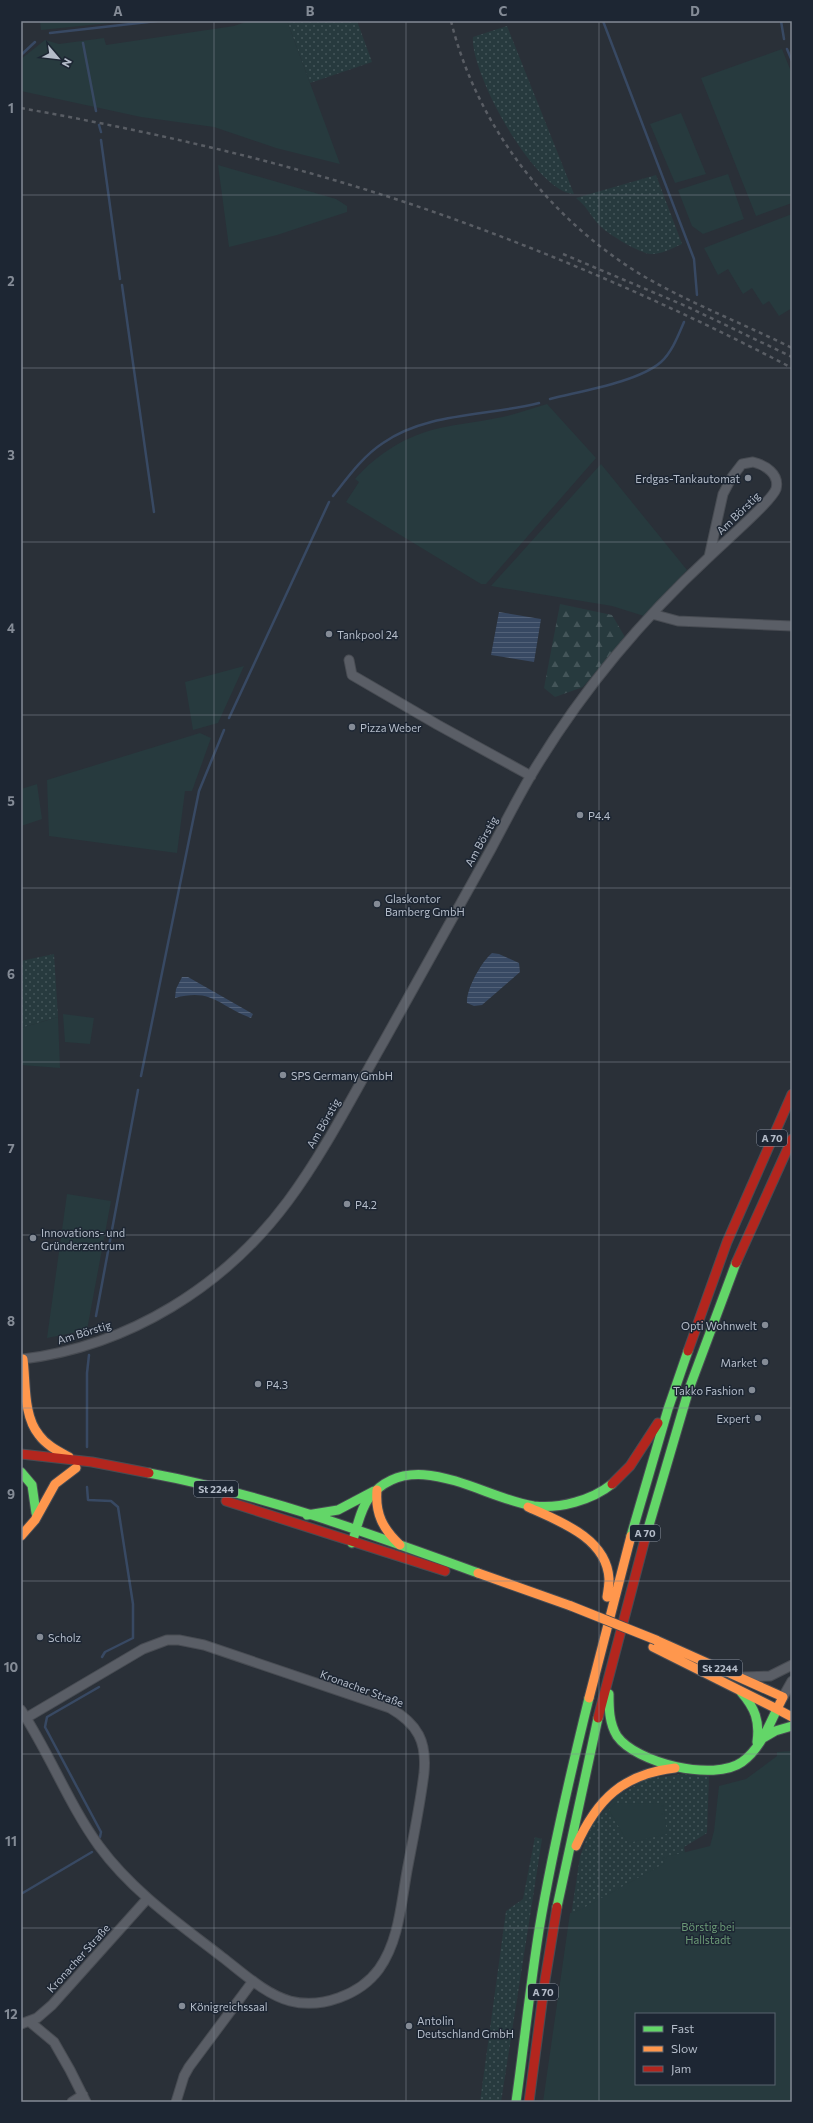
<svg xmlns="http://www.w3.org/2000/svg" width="813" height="2123" viewBox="0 0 813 2123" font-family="Commissioner,sans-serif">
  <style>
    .grass { fill: url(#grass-dots) }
    .forest { fill: url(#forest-firs) }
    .green { fill: #273a3e; fill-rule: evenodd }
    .water { fill: url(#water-rules) }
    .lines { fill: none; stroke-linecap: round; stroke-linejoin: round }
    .stream { stroke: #384963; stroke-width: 2.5 }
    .street-casing { stroke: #484c53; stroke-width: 11 }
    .fast-casing { stroke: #484c53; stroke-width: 11 }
    .slow-casing { stroke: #484c53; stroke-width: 11 }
    .jam-casing { stroke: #484c53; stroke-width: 11 }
    .street { stroke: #5a5e66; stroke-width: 9 }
    .fast { stroke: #63d668; stroke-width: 9 }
    .slow { stroke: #ff974d; stroke-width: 9 }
    .jam { stroke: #b3261e; stroke-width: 9 }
    .rail { stroke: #595d64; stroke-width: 2.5; stroke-dasharray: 4 4; stroke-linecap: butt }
    .slow-bridge-casing { stroke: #484c55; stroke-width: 11; stroke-linecap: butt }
    .slow-bridge { stroke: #ff974d; stroke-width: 9 }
    .grid { fill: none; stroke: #848b96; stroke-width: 1; stroke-opacity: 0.55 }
    .poi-dot { fill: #848b96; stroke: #1d2633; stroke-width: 1.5 }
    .labels { text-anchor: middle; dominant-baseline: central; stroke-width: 3; stroke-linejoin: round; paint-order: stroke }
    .shield { fill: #1d2633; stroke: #878f9c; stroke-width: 1 }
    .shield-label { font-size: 10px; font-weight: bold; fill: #b4bcc9 }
    .poi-label { font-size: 11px; fill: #b4bcc9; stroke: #1d2633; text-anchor: start }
    .street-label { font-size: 11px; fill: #b4bcc9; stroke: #1d2633 }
    .park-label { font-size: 11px; fill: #6b9a76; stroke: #1d2633 }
    .neatline { fill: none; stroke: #848b96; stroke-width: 1.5 }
    .grid-label { font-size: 13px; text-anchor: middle; font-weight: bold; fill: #848b96 }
  </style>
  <defs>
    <pattern id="grass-dots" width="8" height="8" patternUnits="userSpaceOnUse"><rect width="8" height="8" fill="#273a3e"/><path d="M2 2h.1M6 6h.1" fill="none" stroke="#445559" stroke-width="1.8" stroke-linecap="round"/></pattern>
    <pattern id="forest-firs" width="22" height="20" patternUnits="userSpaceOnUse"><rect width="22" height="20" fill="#273a3e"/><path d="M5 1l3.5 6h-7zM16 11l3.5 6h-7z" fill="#445559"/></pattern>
    <pattern id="water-rules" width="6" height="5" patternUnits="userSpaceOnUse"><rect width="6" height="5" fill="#384963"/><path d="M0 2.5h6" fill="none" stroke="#526178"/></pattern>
  </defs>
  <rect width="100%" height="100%" fill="#2a3038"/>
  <path class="grass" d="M287 21H357L372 62 310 83Z
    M507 26 574 194C535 192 470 73 473 37Z
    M656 175 682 244C673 248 662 254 652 254 642 255 608 234 600 226 591 217 587 206 576 198Z
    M54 954 58 1017 21 1028V961Z
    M682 1774 709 1776 707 1833 684 1847 687 1866 636 2014V2084H774L792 2102H545L572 1909 580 1857 587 1837 595 1821 617 1796 646 1779Z
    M535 1837 542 1839 501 2102H480L506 1911 523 1899Z"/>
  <path class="forest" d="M560 604 612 615 625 637 583 687 555 697 544 688Z"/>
  <path class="green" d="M40 21H128L41 30Z
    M249 21H287L340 164 276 148 214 127 141 117 21 91V59L45 40 59 44 104 38 106 45 234 26Z
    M782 49 792 74V203L756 216 701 78Z
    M681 113 706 174 675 183 650 124Z
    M218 165 336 199 347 206V212L277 235 229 247Z
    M728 174 744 219 703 234 692 226 678 190Z
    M792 214V308L779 316 769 301 763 305 752 288 743 294 728 269 718 275 704 248Z
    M547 404 596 458 486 584H481L346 502 359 482 355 479C377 454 407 435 440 428 458 424 478 422 497 418 514 415 530 409 547 404Z
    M601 464 687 570 644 616 612 606 491 586Z
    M244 666 218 723 193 730 185 682Z
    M200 733 211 738 192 791H185L177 853 49 836 47 780Z
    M37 784 42 819 21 826V789Z
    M63 1014 94 1018 90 1044 65 1042Z
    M58 1017 60 1068 21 1065V1028Z
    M67 1194 111 1201 87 1330 47 1338Z
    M792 1751V2102H543L570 1913 576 1912 665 1863 662 1858 710 1846 714 1831 719 1786 746 1779 777 1756V1752ZM636 2014H774V2084H636Z
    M615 1803 663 1804 667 1834 628 1843 609 1810Z"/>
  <path class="water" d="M499 612 541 619 534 662 491 655Z
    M492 953 499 954 519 963 520 972 482 1005 474 1006 467 1003C466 989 482 961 492 953Z
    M182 977H188L253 1014 251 1018C218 1006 213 988 175 998L176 989Z"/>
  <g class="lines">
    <path class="stream" d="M603 21 694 259 697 295
      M781 21 784 39
      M50 33 157 21
      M83 43 96 111
      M787 49 792 61
      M21 55 35 42
      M99 125 101 132
      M101 140 120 279
      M122 285 154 512
      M550 399C581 391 638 382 661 362 672 352 678 336 684 322
      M333 496C348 477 363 456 383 443 427 412 489 416 539 403
      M229 718 329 502
      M141 1076 199 791 224 730
      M96 1316 138 1090
      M87 1447V1373L89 1355
      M87 1487 88 1500 111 1501 118 1507 133 1604V1638L105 1652 102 1657
      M99 1687 47 1717 45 1727 101 1832 100 1837
      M21 1894 92 1852"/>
    <defs>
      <path id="street" d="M753 462C765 465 780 474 776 489 772 501 721 545 709 557L723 494 732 477 742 464Z
        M652 614 678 621 792 626
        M349 660 352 675 438 725 531 776
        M23 1359C129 1346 225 1286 288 1201 325 1151 353 1095 384 1041 419 977 455 913 491 849 504 825 516 801 530 777 578 696 640 621 709 557
        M744 1677 770 1676 792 1665
        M783 1697 792 1681
        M21 1710C50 1754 68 1803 99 1846 132 1891 178 1923 222 1957 243 1973 265 1994 290 2001 321 2009 360 1995 379 1969 399 1941 401 1904 407 1871 413 1839 420 1806 424 1773 427 1742 418 1724 390 1708L204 1645 179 1640H167L143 1649 26 1718
        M30 2022 54 2042 70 2070 86 2102
        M21 2024 37 2018 52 2005 147 1899
        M72 2102 83 2095
        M176 2102 184 2076 189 2067 253 1981"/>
      <path id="fast" d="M21 1472 32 1485 36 1513
        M149 1473C262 1494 371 1534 478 1573
        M307 1515 338 1510 374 1491
        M631 1536 668 1409 688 1351
        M645 1539 689 1389 736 1263
        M352 1543C357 1528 360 1510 369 1498 412 1444 484 1499 534 1506 560 1509 592 1500 612 1484
        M741 1692C755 1708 760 1721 757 1742
        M609 1694C609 1708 609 1723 617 1736 636 1763 714 1782 742 1762 759 1750 768 1728 777 1709
        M763 1738 775 1731 792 1726
        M557 1907 598 1718
        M516 2102C524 2045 530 1987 539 1930 552 1852 570 1775 589 1698"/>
      <path id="slow" d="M23 1359C26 1382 23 1416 39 1435 46 1445 58 1451 69 1457
        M377 1490C375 1514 383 1529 400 1545
        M528 1507C559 1521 607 1538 609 1579 609 1585 608 1591 607 1597
        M21 1536 35 1520 55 1484 76 1468
        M478 1573 571 1606
        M653 1647 777 1709 783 1697 656 1640
        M589 1698 631 1536
        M777 1709 792 1717
        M576 1846C597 1799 623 1774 675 1768"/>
      <path id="jam" d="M736 1263 792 1139
        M688 1351 727 1242 792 1094
        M21 1454 92 1462 149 1473
        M612 1484 630 1466 658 1423
        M226 1501 445 1571
        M598 1718 645 1539
        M529 2102 545 1980 557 1907"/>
    </defs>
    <use href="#street" class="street-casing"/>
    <use href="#fast" class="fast-casing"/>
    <use href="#slow" class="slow-casing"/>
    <use href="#jam" class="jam-casing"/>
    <use href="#street" class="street"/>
    <use href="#fast" class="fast"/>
    <use href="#slow" class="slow"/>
    <use href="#jam" class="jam"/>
    <path class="rail" d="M451 21C477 127 552 222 645 277 692 304 744 324 792 348
      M21 108C170 135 320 170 462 222 575 263 685 312 792 368
      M563 254 688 307 792 357"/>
    <defs>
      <path id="slow-bridge" d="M571 1606 656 1640"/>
    </defs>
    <use href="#slow-bridge" class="slow-bridge-casing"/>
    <use href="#slow-bridge" class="slow-bridge"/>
  </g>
  <path class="grid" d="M214 21V2102M406 21V2102M599 21V2102M21 195H792M21 368H792M21 542H792M21 715H792M21 888H792M21 1062H792M21 1235H792M21 1408H792M21 1581H792M21 1754H792M21 1928H792"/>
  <g class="poi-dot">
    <circle cx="748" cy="478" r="4"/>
    <circle cx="329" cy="634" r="4"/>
    <circle cx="352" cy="727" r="4"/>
    <circle cx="580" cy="815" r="4"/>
    <circle cx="377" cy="904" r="4"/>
    <circle cx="283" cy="1075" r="4"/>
    <circle cx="347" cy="1204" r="4"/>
    <circle cx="33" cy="1238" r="4"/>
    <circle cx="765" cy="1325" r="4"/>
    <circle cx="765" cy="1362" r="4"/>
    <circle cx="258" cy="1384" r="4"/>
    <circle cx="752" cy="1390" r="4"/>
    <circle cx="758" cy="1418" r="4"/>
    <circle cx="40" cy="1637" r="4"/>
    <circle cx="182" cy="2006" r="4"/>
    <circle cx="409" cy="2026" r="4"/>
  </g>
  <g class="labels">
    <g class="shield">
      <rect x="757" y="1130" width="30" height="16" rx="3"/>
      <rect x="194" y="1481" width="44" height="16" rx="3"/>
      <rect x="630" y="1525" width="30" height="16" rx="3"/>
      <rect x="698" y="1660" width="44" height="16" rx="3"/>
      <rect x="528" y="1984" width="30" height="16" rx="3"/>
    </g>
    <g class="shield-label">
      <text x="772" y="1138">A 70</text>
      <text x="216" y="1489">St 2244</text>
      <text x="645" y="1533">A 70</text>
      <text x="720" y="1668">St 2244</text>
      <text x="543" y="1992">A 70</text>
    </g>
    <g class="poi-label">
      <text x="740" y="478" text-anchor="end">Erdgas-Tankautomat</text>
      <text x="337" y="634">Tankpool 24</text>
      <text x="360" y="727">Pizza Weber</text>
      <text x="588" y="815">P4.4</text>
      <text x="385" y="898">Glaskontor<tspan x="385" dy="13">Bamberg GmbH</tspan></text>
      <text x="291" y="1075">SPS Germany GmbH</text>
      <text x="355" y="1204">P4.2</text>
      <text x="41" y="1232">Innovations- und<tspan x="41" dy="13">Gründerzentrum</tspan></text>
      <text x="757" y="1325" text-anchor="end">Opti Wohnwelt</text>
      <text x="757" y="1362" text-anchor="end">Market</text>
      <text x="266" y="1384">P4.3</text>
      <text x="744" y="1390" text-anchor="end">Takko Fashion</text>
      <text x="750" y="1418" text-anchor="end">Expert</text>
      <text x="48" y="1637">Scholz</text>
      <text x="190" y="2006">Königreichssaal</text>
      <text x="417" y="2020">Antolin<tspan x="417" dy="13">Deutschland GmbH</tspan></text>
    </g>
    <g class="street-label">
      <text transform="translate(738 513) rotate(-44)">Am Börstig</text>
      <text transform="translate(481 841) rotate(-61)">Am Börstig</text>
      <text transform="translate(323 1123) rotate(-60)">Am Börstig</text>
      <text transform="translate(84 1332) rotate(-17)">Am Börstig</text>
      <text transform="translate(362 1688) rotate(20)">Kronacher Straße</text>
      <text transform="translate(78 1958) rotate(-48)">Kronacher Straße</text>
    </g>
    <g class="park-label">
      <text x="708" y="1926">Börstig bei<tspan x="708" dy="13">Hallstadt</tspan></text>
    </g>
  </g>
  <rect width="813" height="2123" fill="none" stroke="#1d2633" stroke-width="44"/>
  <rect x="635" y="2013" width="140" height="72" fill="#1d2633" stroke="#59626f"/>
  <rect x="643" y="2026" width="20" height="6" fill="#63d668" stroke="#59626f"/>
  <text x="671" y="2033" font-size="12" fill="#b4bcc9">Fast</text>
  <rect x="643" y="2046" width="20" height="6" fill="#ff974d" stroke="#59626f"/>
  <text x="671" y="2053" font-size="12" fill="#b4bcc9">Slow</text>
  <rect x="643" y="2066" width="20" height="6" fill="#b3261e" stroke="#59626f"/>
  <text x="671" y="2073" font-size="12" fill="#b4bcc9">Jam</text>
  <g transform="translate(58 58) rotate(118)" stroke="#1d2633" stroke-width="3" paint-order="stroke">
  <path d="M0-3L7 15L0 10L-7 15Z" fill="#b4bcc9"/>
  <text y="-6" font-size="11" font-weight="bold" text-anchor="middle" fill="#b4bcc9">N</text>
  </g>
  <rect x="22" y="22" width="769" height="2079" class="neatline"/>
  <g class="grid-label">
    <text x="118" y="16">A</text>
    <text x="310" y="16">B</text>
    <text x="503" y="16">C</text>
    <text x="695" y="16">D</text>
    <text x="11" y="113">1</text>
    <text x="11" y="286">2</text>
    <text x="11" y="460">3</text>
    <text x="11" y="633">4</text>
    <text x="11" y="806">5</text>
    <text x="11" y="979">6</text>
    <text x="11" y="1153">7</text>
    <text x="11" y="1326">8</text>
    <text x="11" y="1499">9</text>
    <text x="11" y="1672">10</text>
    <text x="11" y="1846">11</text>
    <text x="11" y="2019">12</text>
  </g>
</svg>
